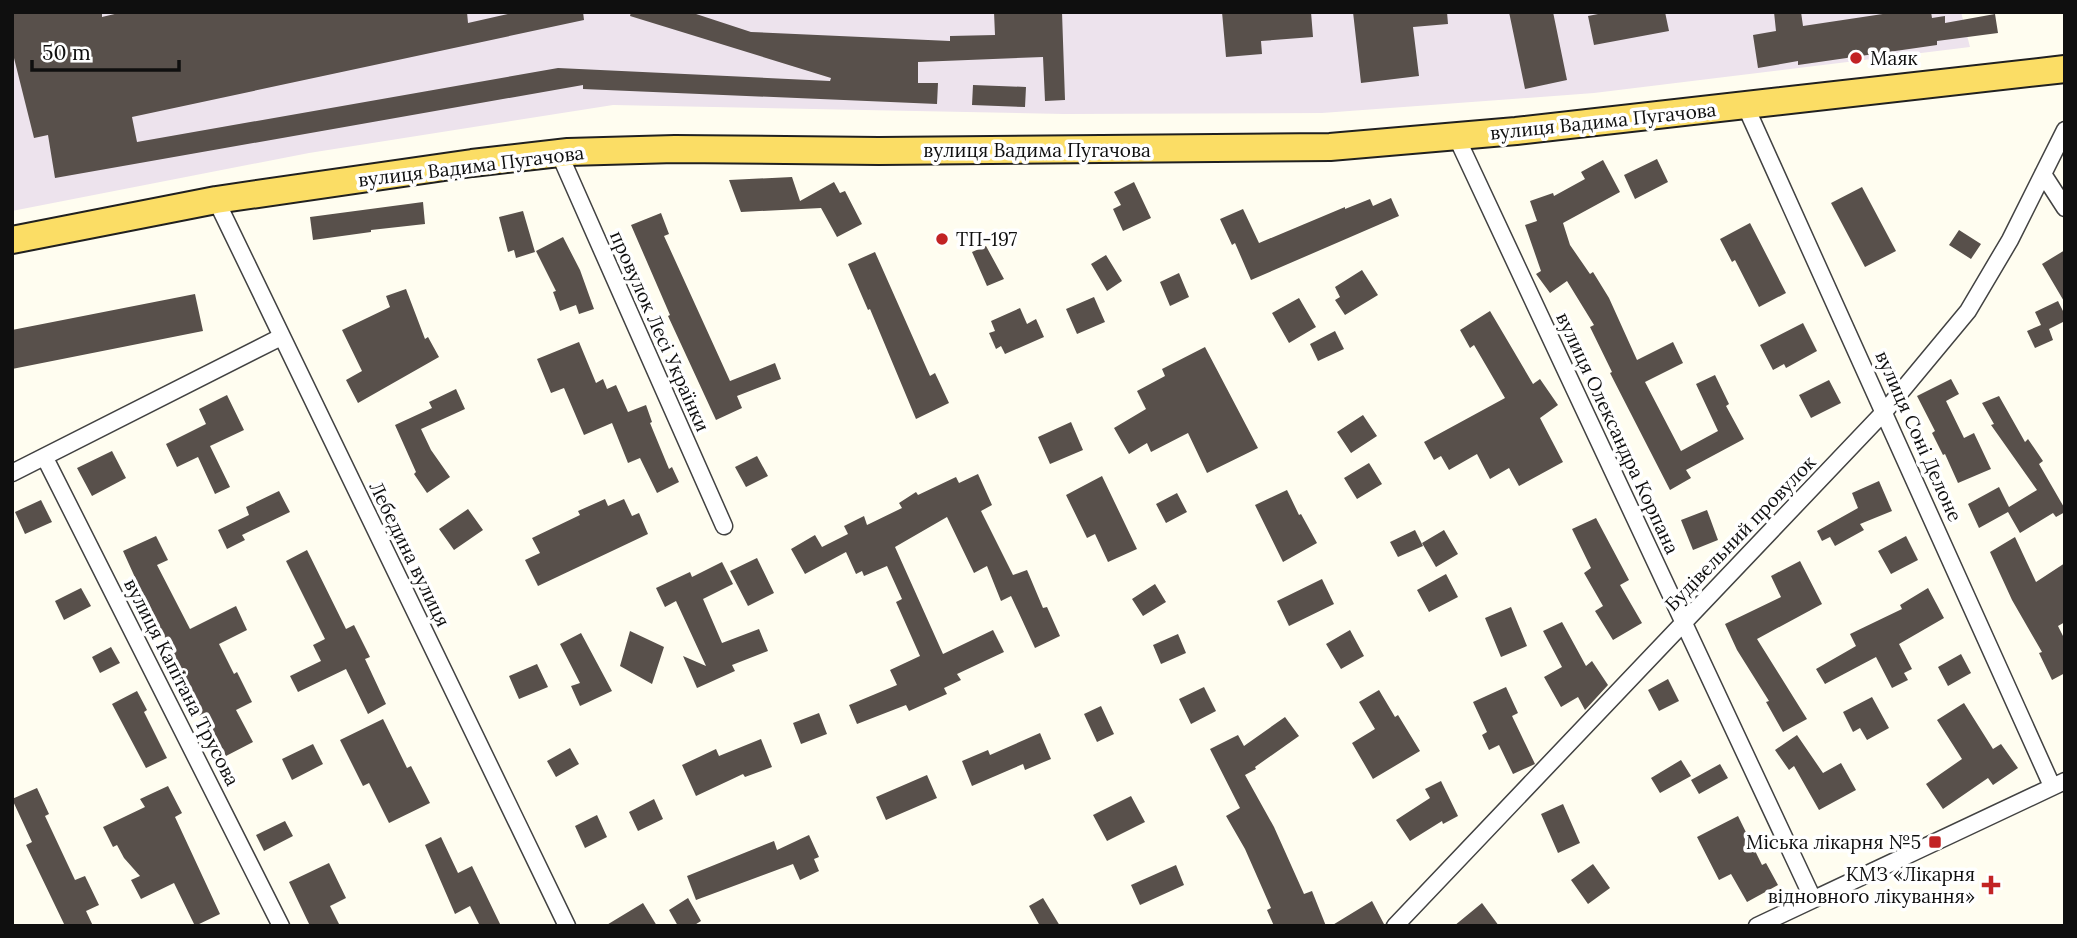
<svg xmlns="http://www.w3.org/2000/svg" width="2077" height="938" viewBox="0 0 2077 938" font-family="Lora,serif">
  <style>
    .industrial { fill: #ede3ed }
    .building { fill: #58504b }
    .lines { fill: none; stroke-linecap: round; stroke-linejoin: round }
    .street-casing { stroke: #424242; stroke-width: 19 }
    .primary-casing { stroke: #202020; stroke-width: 30 }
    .street { stroke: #fff; stroke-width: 16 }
    .primary { stroke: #fbdd65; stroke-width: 26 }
    .poi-dot { fill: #c22324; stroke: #fff; stroke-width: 2.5 }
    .labels { text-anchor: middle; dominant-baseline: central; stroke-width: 7; stroke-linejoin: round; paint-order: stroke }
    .poi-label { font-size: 19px; fill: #0f0f0f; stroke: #fff; text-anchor: start }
    .street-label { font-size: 19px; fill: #0f0f0f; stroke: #fff }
  </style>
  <rect width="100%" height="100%" fill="#fffdf0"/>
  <path class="industrial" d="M12 12H1961L1970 47 1594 93 1322 113 1064 114 613 105 309 153 12 211Z"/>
  <path class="building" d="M12 12H102V17L123 12H467L468 23 517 12H583L584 20 132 117 137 142 558 68 830 81 831 78 630 16 631 12H690L751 32 950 41V36L995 35 994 12H1062L1065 100 1045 101 1043 57 918 62V83H938L937 104 583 89V85L55 178 48 135 34 138 12 50Z
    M1222 12H1311L1313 37 1261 41 1262 54 1226 57Z
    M1353 12H1447L1448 24 1413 27 1419 76 1361 83Z
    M1509 12H1553L1567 80 1525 89Z
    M1608 12H1665L1669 31 1594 45 1588 16Z
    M1774 12H1801L1803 26 1896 12H1931L1932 18 1945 16V23L1995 14 1998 33 1937 41V45L1798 65V61L1758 68 1753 35 1776 31Z
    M973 85 1026 87 1025 107 972 105Z
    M1657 159 1668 182 1635 199 1624 175Z
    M1603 160 1620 192 1563 223 1570 245 1590 274 1593 272 1609 298 1637 360 1673 342 1683 363 1645 382 1681 451 1718 431 1696 384 1715 375 1729 404 1726 406 1744 439 1686 470 1691 478 1670 490 1610 373 1612 372 1590 327 1594 325 1567 281 1550 293 1536 274 1541 271 1525 225 1537 221 1530 201 1553 193 1554 196 1585 179 1581 172Z
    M792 177 800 201 834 182 840 193 845 191 862 224 837 237 821 208 741 212 729 180Z
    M1134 182 1151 218 1123 231 1113 209 1121 205 1114 192Z
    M1862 187 1896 251 1865 267 1831 203Z
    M1391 198 1399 216 1251 280 1235 243 1232 245 1220 219 1243 209 1259 243 1345 207V209L1370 199 1373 206Z
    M423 202 425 224 371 230V232L313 240 310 217Z
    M523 211 535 252 516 258 514 250 508 252 499 217Z
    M661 213 669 234 664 236 730 381 775 363 781 379 737 396 742 408 716 420 668 316 670 315 631 225Z
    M1750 223 1786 293 1759 307 1735 260 1732 262 1720 239Z
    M1959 230 1981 244 1971 259 1949 245Z
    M563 237 580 270 594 309 579 314 576 305 560 311 553 292 556 291 536 251Z
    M986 246 1004 279 987 286 972 252Z
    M2065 250V303L2042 264Z
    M875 252 930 376 935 373 949 403 916 419 870 309 868 310 848 264Z
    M1106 255 1122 281 1107 291 1091 264Z
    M1362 270 1378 295 1345 315 1335 300 1340 297 1335 287Z
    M1179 273 1189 297 1170 306 1160 282Z
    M406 289 425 339 428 337 439 357 358 403 346 380 362 371 342 330 390 307 386 296Z
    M195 294 203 331 12 369V330Z
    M1094 297 1105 322 1077 334 1066 309Z
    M1299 298 1316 327 1289 343 1272 313Z
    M2058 301 2065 315V321L2049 329 2053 340 2035 348 2027 331 2041 325 2035 312Z
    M1020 308 1027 324 1036 319 1044 337 1005 354 1001 346 996 349 989 333 995 331 991 321Z
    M1490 311 1533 384 1540 379 1558 405 1540 418 1563 462 1519 486 1509 468 1490 479 1477 454 1449 470 1441 456 1434 460 1424 442 1505 398 1474 345 1470 348 1460 330Z
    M1803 323 1817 351 1786 368 1784 364 1773 370 1760 345Z
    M1335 331 1344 349 1318 361 1310 344Z
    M579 342 596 383 603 379 607 389 616 385 628 412 646 405 652 422 650 423 669 469 672 467 679 482 657 493 640 458 628 463 612 423 584 435 564 388 551 393 537 359Z
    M1205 347 1258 448 1207 473 1188 433 1151 452 1147 443 1129 454 1114 428 1146 409 1137 391 1165 376 1162 369Z
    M1951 379 1959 394 1946 401 1964 438 1974 433 1991 469 1958 483 1945 454 1943 455 1932 433 1935 431 1917 396Z
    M1829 380 1841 403 1811 418 1799 395Z
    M456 389 465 409 421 429 431 450 450 477 427 493 414 474 416 472 395 425 432 408 429 402Z
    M227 395 244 430 210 446 230 487 215 494 198 457 177 467 166 444 206 424 199 409Z
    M1999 396 2025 442 2028 439 2043 461 2039 464 2065 509V512L2056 517 2053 513 2020 533 2008 512 1979 528 1968 504 1999 487 2009 507 2037 490 1991 425 1994 424 1982 403Z
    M1363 415 1377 436 1351 453 1337 432Z
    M1071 422 1083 450 1050 464 1038 437Z
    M112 451 126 478 92 496 77 468Z
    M757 456 768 476 746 487 735 467Z
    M1369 463 1382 484 1357 499 1344 478Z
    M978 474 992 505 981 511 1013 575 1027 570 1043 608 1047 607 1060 636 1035 648 1011 596 1001 601 987 566 974 573 947 517 895 547 943 654 993 630 1004 652 957 674 961 680 944 688 947 694 909 711 906 705 857 724 849 705 897 685 890 670 920 656 896 602 902 599 887 566 864 576 862 571 856 574 846 552 805 574 791 549 815 535 822 547 848 534 844 526 864 516 867 525 902 508 899 503 916 492 918 495 956 477 959 483Z
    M1102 476 1137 549 1108 562 1095 534 1087 538 1066 495Z
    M1879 481 1892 511 1860 524 1864 530 1835 546 1830 537 1822 541 1817 531 1858 508 1852 493Z
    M1287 490 1299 515 1301 514 1317 543 1283 562 1255 505Z
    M279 491 290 512 242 535 245 540 227 549 218 530 249 515 246 507Z
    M1177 493 1187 512 1166 523 1156 504Z
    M605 499 608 506 624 499 632 516 639 513 648 534 538 586 525 560 540 553 532 538 580 515 578 511Z
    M41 500 52 522 25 534 15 512Z
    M468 509 483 530 454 550 439 529Z
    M1707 510 1718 540 1693 550 1681 520Z
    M1596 518 1629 580 1620 585 1642 623 1613 640 1595 611 1603 606 1584 573 1591 568 1572 529Z
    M1415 530 1423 546 1398 557 1390 542Z
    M1444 530 1458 554 1436 567 1422 543Z
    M156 536 168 560 157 565 190 629 236 606 247 630 219 644 234 674 237 672 252 702 236 710 253 742 226 756 209 724 205 726 190 696 194 694 143 595 123 551Z
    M1906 536 1918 560 1891 574 1878 551Z
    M2015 537 2036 582 2065 563V622L2058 626 2065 640V673L2052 680 2039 653 2042 652 2012 600 1990 552Z
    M307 550 346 629 354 625 370 657 365 659 386 704 368 714 346 669 298 692 290 676 321 661 313 645 325 639 286 561Z
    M757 558 774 593 748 606 730 571Z
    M1800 561 1822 604 1757 639 1807 719 1783 732 1766 702 1769 701 1737 650 1725 624 1781 597 1771 576Z
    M722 562 733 584 703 599 722 643 759 629 768 651 732 665 735 671 697 688 683 656 706 666 676 601 665 607 656 588 690 572 692 577Z
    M1446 574 1458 597 1429 612 1417 590Z
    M1322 579 1334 604 1289 626 1277 601Z
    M1155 584 1166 602 1143 616 1132 599Z
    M81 588 91 606 64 620 55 601Z
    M1928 588 1944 618 1899 644 1912 669 1904 673 1908 680 1892 688 1876 657 1825 684 1816 669 1856 646 1850 634 1902 609 1900 605Z
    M1511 607 1527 646 1501 657 1485 618Z
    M1562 622 1586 666 1592 661 1608 685 1585 710 1578 697 1561 707 1544 677 1562 667 1543 631Z
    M1350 630 1364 656 1341 669 1326 644Z
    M630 631 664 647 652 684 620 666Z
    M581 633 612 691 580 706 571 686 580 683 560 644Z
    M1178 634 1186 653 1161 664 1153 645Z
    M111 647 120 663 100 673 92 657Z
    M1961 654 1971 673 1948 686 1938 667Z
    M537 664 548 687 519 699 509 676Z
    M1668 679 1679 701 1659 711 1648 690Z
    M1204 687 1216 711 1191 724 1179 699Z
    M1506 687 1518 713 1512 716 1535 764 1513 774 1499 745 1489 750 1482 735 1487 732 1473 702Z
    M1379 690 1395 717 1398 715 1420 751 1373 779 1352 743 1375 729 1359 702Z
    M137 691 147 710 144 712 167 758 146 768 112 704Z
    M1872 697 1889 728 1867 740 1860 728 1853 732 1843 712Z
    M1964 703 1993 749 2001 744 2018 768 1993 785 1988 778 1943 809 1926 784 1962 759 1937 720Z
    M1101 706 1114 734 1097 742 1084 714Z
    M819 713 827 734 801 744 793 723Z
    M1285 717 1299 736 1255 767 1256 769 1245 775 1274 827 1304 894 1312 891 1326 926H1274L1267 910 1271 908 1245 849 1226 816 1240 808 1210 749 1238 735 1244 746Z
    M383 719 407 768 411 766 430 803 389 823 369 783 363 786 340 740Z
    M1040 733 1051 759 1025 770 1023 764 972 786 962 761 988 750 990 755Z
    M1797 735 1823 773 1841 763 1856 790 1819 810 1794 766 1789 770 1775 750Z
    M761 739 772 767 745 777 743 774 696 796 682 765 716 749 719 756Z
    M313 744 323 764 292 780 282 759Z
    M570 748 579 764 556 777 547 761Z
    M1681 760 1691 776 1660 793 1651 778Z
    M1720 764 1728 778 1699 794 1691 780Z
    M927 775 937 798 886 820 876 797Z
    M1441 781 1458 816 1443 824 1442 821 1410 841 1396 820 1430 798 1425 789Z
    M168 786 182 813 175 817 220 914 195 926 174 883 141 899 131 880 140 876 124 858 117 845 113 847 103 827 145 807 140 799Z
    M37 788 49 814 45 816 75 880 85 876 99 905 86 911 93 926H65L26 845 32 842 12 799Z
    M1131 796 1145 822 1107 841 1093 815Z
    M654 799 663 819 638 831 629 812Z
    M1563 804 1580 843 1558 853 1541 814Z
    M597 815 607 837 585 848 575 826Z
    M1738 816 1762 865 1766 863 1778 885 1747 902 1731 874 1719 880 1697 837Z
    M285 821 293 836 264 851 256 835Z
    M809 835 819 857 814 859 819 871 800 880 793 864 696 900 687 876 774 841 777 850Z
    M441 837 458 873 472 866 501 926H480L470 906 455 914 425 845Z
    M329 863 346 898 330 906 340 926H310L289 882Z
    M1593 864 1610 888 1588 904 1571 880Z
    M1176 865 1184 885 1140 905 1131 885Z
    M688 898 701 921 693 926H678L669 910Z
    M1043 898 1060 926H1040L1029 906Z
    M1372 901 1385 926H1331Z
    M643 903 657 926H605Z
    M1482 903 1499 926H1454Z"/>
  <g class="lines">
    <defs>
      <path id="street" d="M1745 105 2052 786
        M1456 136 1813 899
        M559 153 724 526
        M2043 174 2065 208
        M216 200 567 926
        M45 458 281 926
        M12 473 281 337
        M1395 926 1885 411 1968 311 2010 240 2065 130
        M1757 926 2065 781"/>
      <path id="primary" d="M12 240 216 200 472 163 568 152 675 149 879 151 1330 147 1516 131 2065 69"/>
    </defs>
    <use href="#street" class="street-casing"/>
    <use href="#primary" class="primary-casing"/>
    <use href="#street" class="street"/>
    <use href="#primary" class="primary"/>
  </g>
  <g class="poi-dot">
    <circle cx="1856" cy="58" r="7"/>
    <circle cx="942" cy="239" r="7"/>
    <rect x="1928" y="835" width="14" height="14" rx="3.5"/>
    <path d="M1987.5 874.5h7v7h7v7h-7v7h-7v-7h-7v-7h7z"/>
  </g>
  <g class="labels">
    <g class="poi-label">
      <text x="1870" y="58">Маяк</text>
      <text x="956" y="239">ТП-197</text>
      <text x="1921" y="842" text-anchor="end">Міська лікарня №5</text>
      <text x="1975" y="874" text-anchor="end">КМЗ «Лікарня<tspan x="1975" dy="22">відновного лікування»</tspan></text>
    </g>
    <g class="street-label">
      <text transform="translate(1603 121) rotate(-6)">вулиця Вадима Пугачова</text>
      <text x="1037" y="150">вулиця Вадима Пугачова</text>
      <text transform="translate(471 166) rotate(-7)">вулиця Вадима Пугачова</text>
      <text transform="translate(660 331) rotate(66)">провулок Лесі Українки</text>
      <text transform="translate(1618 433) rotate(65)">вулиця Олександра Корпана</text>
      <text transform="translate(1919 436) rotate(66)">вулиця Соні Делоне</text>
      <text transform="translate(1740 533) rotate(-46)">Будівельний провулок</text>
      <text transform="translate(410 554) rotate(64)">Лебедина вулиця</text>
      <text transform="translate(182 682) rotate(63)">вулиця Капітана Трусова</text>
    </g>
  </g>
  <rect width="2077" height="938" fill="none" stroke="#0f0f0f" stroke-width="28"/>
  <path d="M32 60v10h147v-10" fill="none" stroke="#0f0f0f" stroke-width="3.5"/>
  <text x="42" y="60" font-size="21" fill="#0f0f0f" stroke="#ffffff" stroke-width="5" paint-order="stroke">50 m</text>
</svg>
